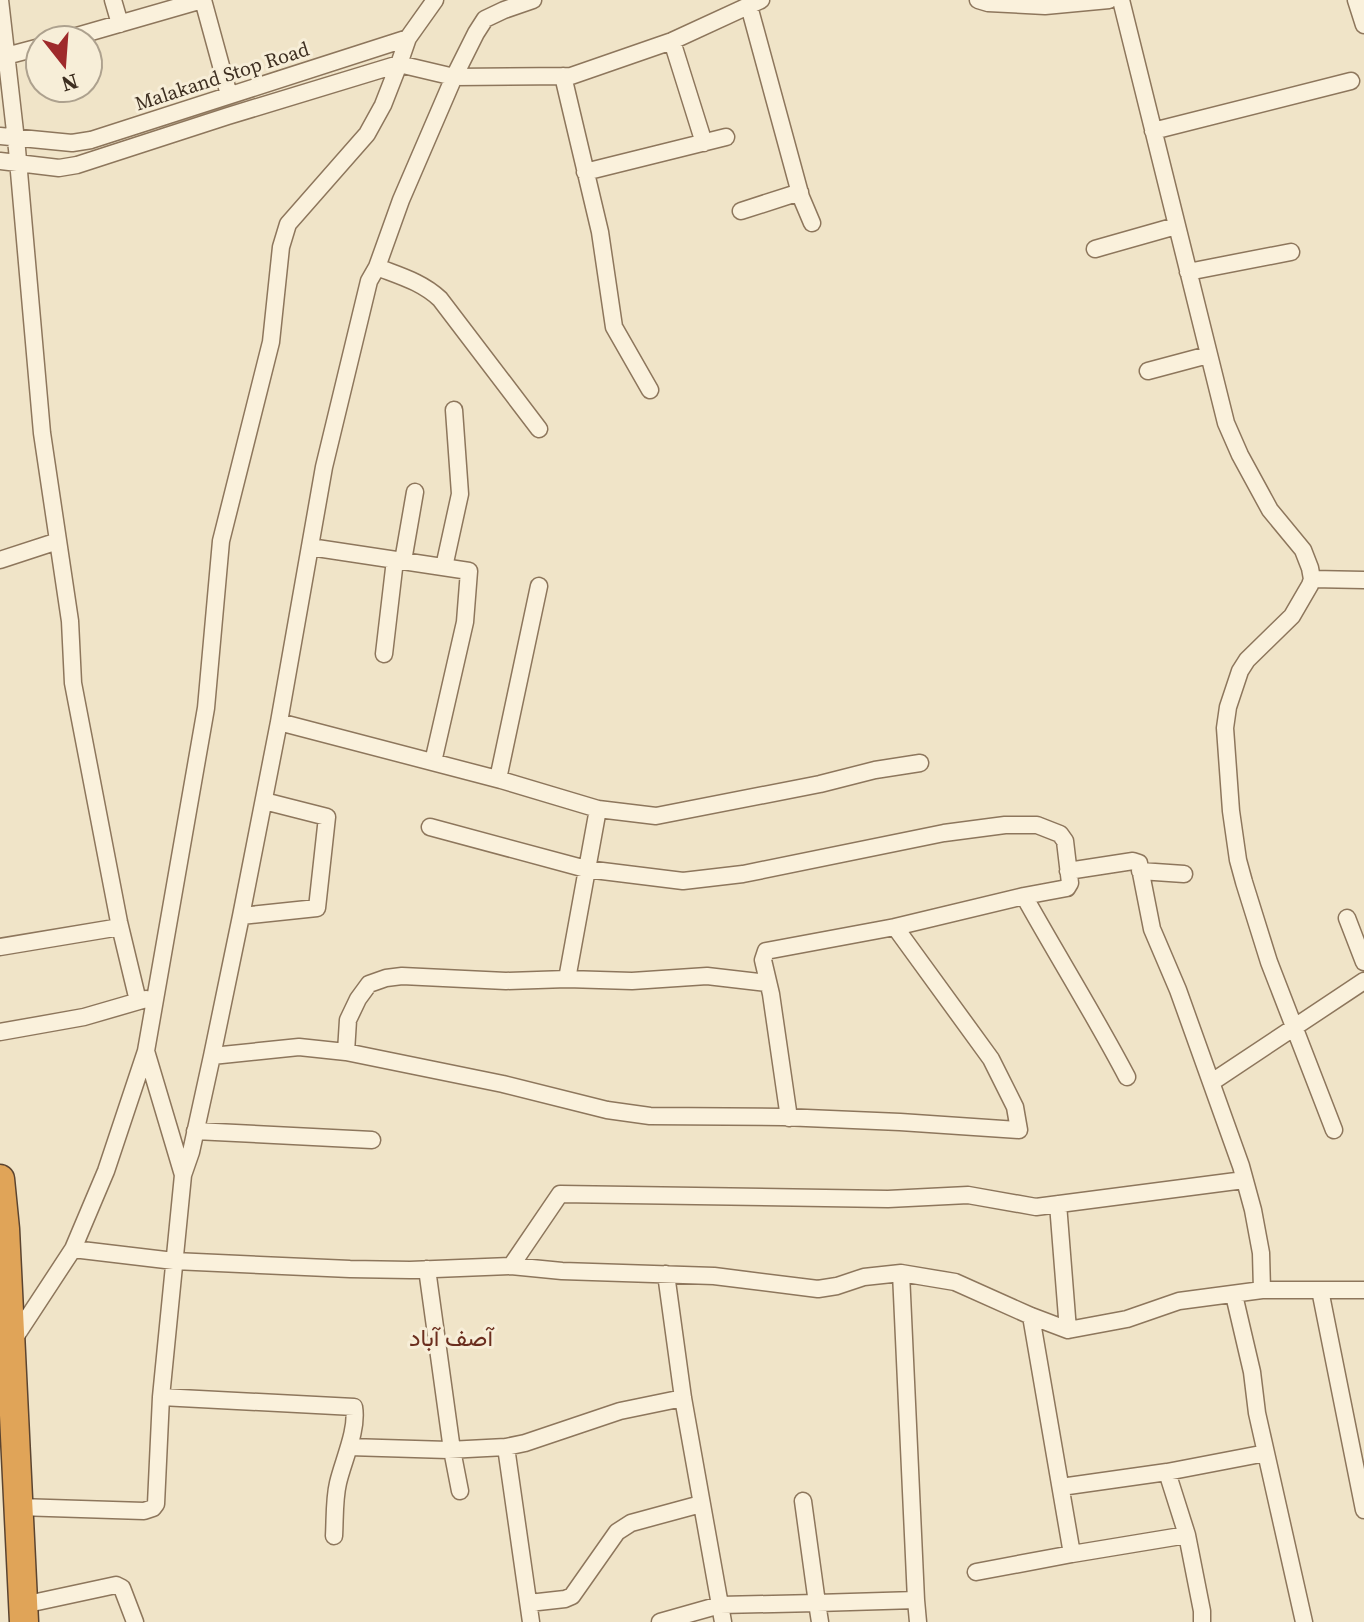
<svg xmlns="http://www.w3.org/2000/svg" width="1364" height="1622" viewBox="0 0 1364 1622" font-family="'Source Serif 4',Vazirmatn,serif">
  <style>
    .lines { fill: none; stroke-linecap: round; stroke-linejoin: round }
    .street-casing { stroke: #8d765c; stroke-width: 19 }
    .highway-casing { stroke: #5b4430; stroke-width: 31 }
    .street { stroke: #faf1dc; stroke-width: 16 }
    .highway { stroke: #e0a458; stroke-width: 28 }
    .labels { text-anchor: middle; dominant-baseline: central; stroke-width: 6; stroke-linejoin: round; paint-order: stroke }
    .street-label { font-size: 20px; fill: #3d2e20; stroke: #f7eed8 }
    .quarter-label { font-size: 24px; fill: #6b2e1e; stroke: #f7eed8 }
  </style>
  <rect width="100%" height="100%" fill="#f0e4c8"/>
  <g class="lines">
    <defs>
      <path id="street" d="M0 0 17 149 42 433 70 621 73 683 119 922 138 1001
        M113 0 120 24
        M203 0 229 95
        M978 0 988 3 1045 6 1109 0
        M1121 0 1226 423 1240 455 1270 510 1303 550 1310 568 1312 579 1310 585 1292 616 1247 660 1240 671 1228 707 1225 728 1231 811 1238 860 1244 882 1269 962 1334 1130
        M1356 0 1364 25
        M749 6 801 197 812 223
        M63 40 202 0
        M672 41 704 143
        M6 56 40 47
        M563 76 600 232 614 327 650 390
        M1153 131 1351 81
        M0 136 72 143 91 140 408 38
        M0 161 59 168 77 165 228 116 399 64 408 38 435 0
        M585 172 726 137
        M741 211 800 192
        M1095 249 1176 226
        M377 267C400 276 422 282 440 299L539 429
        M1188 272 1291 252
        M1148 371 1208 355
        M310 547 469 571 465 622 433 762
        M0 560 58 541
        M403 561 415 492
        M444 567 460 494 454 410
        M1312 579 1364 580
        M384 654 395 560
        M279 722 501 780 598 809 656 816 820 784 875 770 920 763
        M498 779 539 586
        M430 827 586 869 683 881 743 874 944 833 1005 825H1037L1060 834 1065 841 1070 883 1067 888 1024 896
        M1068 871 1133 861 1139 863 1152 929 1178 990 1241 1166 1253 1210 1261 1253 1262 1290
        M1140 871 1184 874
        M241 916 317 908 327 817 264 801
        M1347 918 1364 962
        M0 947 120 927
        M567 979 598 809
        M0 1032 84 1017 146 999
        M346 1052 348 1020 358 999 369 984 386 978 402 976 506 981 567 979 632 981 707 976 767 983
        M212 1056 299 1047 346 1052 503 1084 607 1110 650 1116 783 1117 900 1122 1019 1130 1015 1107 991 1059 895 927 1024 896C1058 957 1095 1016 1127 1077
        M1212 1082 1364 981
        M789 1118 771 994 763 960 766 951 895 927
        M195 1131 372 1140
        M183 1175 191 1152 212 1056 241 916 279 722 324 467 369 281 377 267 401 200 454 77 476 33 485 19 504 10 533 0
        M1058 1204 1068 1330
        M73 1249 174 1261 350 1269 410 1270 511 1266 562 1271 714 1276 818 1289 837 1286 864 1277 901 1273 955 1282 1031 1316 1068 1330 1127 1319 1179 1301 1262 1290H1364
        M511 1266 560 1194 888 1199 968 1195 1036 1207 1244 1180
        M427 1269 452 1450 460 1491
        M901 1273 916 1600
        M666 1274 683 1398 723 1622
        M1320 1290 1364 1510
        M1234 1295 1252 1372 1257 1413 1304 1622
        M12 1342 73 1249 106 1171 146 1051 206 708 221 541 271 342 281 247 288 224 367 134 383 105 399 64 454 77 571 76 672 41 761 0
        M161 1397 354 1407C358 1430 343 1461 338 1483 334 1500 335 1519 334 1536
        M349 1447 448 1450 506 1447 525 1443 620 1411 683 1398
        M506 1447 531 1622
        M1167 1472 1187 1535 1202 1611V1622
        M1061 1487 1167 1472 1266 1453
        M803 1501 817 1603 916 1600 918 1622
        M18 1507 144 1511 153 1508 156 1504 161 1397 183 1175 146 1051
        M1072 1554 1187 1535
        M976 1572 1072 1554 1031 1316
        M529 1603 565 1599 572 1596 617 1532 631 1523 701 1504
        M23 1605 116 1585 122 1588 135 1622
        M660 1622 720 1605 817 1603 820 1622"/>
      <path id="highway" d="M0 1179 5 1229 24 1622"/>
    </defs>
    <use href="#street" class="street-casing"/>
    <use href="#highway" class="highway-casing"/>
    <use href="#street" class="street"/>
    <use href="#highway" class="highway"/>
  </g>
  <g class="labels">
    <g class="street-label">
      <text transform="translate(222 76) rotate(-18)">Malakand Stop Road</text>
    </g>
    <g class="quarter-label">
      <text x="451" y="1337">آصف آباد</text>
    </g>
  </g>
  <g transform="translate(64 64) rotate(163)"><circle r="38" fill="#f7eed8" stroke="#ada18e" stroke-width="2"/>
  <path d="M0-6L14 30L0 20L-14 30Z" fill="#9e2a2b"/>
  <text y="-12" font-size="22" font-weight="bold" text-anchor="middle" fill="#3d2e20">N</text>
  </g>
</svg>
